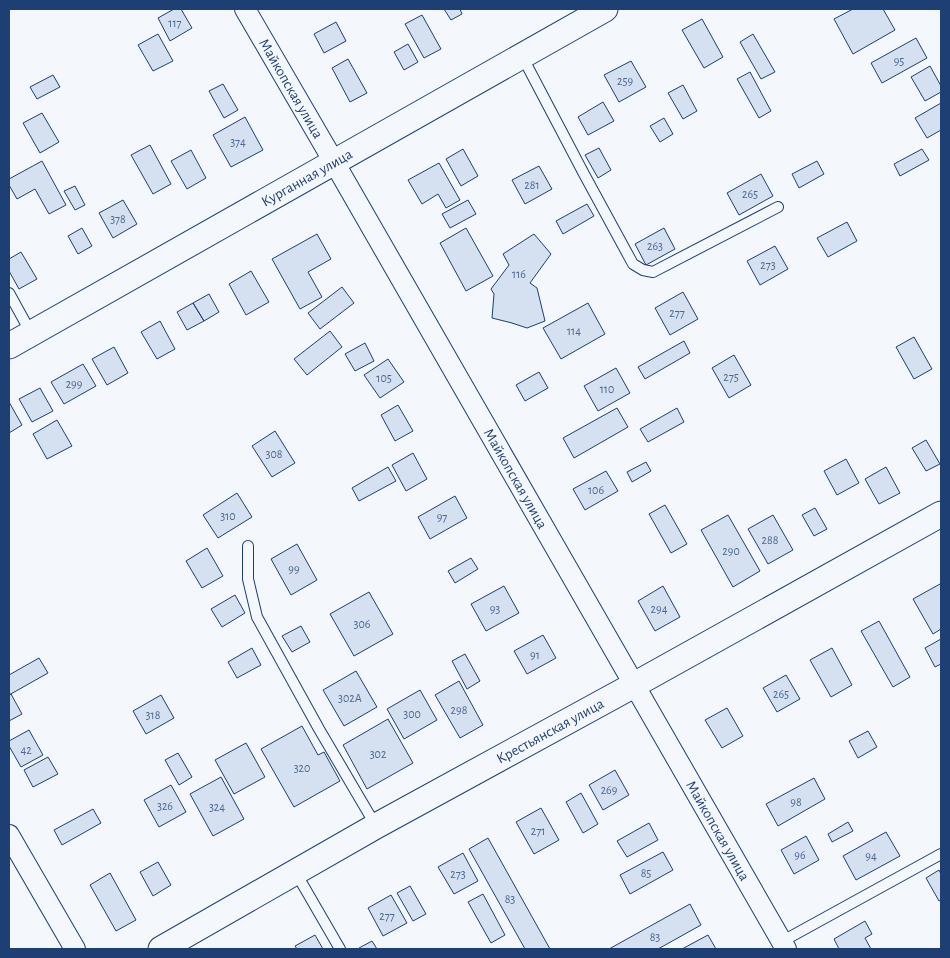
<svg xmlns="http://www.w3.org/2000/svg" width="950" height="958" viewBox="0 0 950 958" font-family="'Alegreya Sans',sans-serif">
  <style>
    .building { fill: #d5e0f0; stroke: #1d3f73 }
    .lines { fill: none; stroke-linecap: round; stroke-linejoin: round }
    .service-casing { stroke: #1d3f73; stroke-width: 12 }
    .minor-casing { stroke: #1d3f73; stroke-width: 22 }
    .tertiary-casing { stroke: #1d3f73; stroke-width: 27 }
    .service { stroke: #f4f7fb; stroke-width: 10 }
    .minor { stroke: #f4f7fb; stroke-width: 20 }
    .tertiary { stroke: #f4f7fb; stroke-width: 25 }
    .labels { text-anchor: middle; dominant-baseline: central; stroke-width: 4; stroke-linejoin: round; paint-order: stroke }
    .number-label { font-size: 12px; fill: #4b6792 }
    .street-label { font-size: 15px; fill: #1d3f73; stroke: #f4f7fb }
  </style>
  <rect width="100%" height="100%" fill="#f4f7fb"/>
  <path class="building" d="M174 9H181L192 28 170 41 158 18Z
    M444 9H460L462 14 451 20Z
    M853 9H883L895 30 853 54 834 19Z
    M422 15 441 49 424 58 405 24Z
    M702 19 723 57 704 68 682 30Z
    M336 22 346 41 324 53 314 34Z
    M158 34 173 61 153 71 138 45Z
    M753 34 775 72 761 79 740 42Z
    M916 38 927 58 882 83 871 63Z
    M408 44 418 62 404 70 394 52Z
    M348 59 367 93 350 102 332 68Z
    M631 61 646 87 619 102 604 75Z
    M930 66 941 86V92L925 101 911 77Z
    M750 72 771 111 759 118 737 79Z
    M53 75 60 87 37 99 30 87Z
    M223 84 238 110 224 118 209 91Z
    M683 85 697 111 683 119 668 93Z
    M603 102 614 121 588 135 578 117Z
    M941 103V130L927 138 915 118Z
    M42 113 59 142 40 153 23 123Z
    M245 117 263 150 231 167 213 135Z
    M664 118 673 134 660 142 650 126Z
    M150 145 171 184 153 194 131 155Z
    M599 148 611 170 598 178 585 155Z
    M463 149 478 176 461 186 446 159Z
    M922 149 929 160 900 176 894 164Z
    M191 150 206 178 187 189 171 161Z
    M42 161 66 205 49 214 35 189 17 199 9 185V179Z
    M817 161 824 174 799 188 792 174Z
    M439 163 460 200 446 208 438 194 422 204 408 180Z
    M539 166 552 189 525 204 512 180Z
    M761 174 773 196 739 215 727 193Z
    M75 186 85 205 75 210 64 191Z
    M123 200 137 224 113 238 99 213Z
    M468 200 476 214 450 228 442 214Z
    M587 204 594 216 563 234 556 221Z
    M847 222 857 241 828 257 817 238Z
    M82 228 92 246 78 254 68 236Z
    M466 228 493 276 466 291 440 243Z
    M664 228 675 249 646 265 635 244Z
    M317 234 331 259 308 272 322 297 300 309 272 259Z
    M534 234 551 254 530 283 537 288 545 321 527 328 512 323 492 318 494 294 491 289 509 265 503 254Z
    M775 246 788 269 760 285 747 261Z
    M21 252 37 279 19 289 9 271V259Z
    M251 271 269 302 246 315 229 284Z
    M342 287 354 303 320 329 308 313Z
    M683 292 698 319 670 335 655 308Z
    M209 294 219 312 204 321 193 303Z
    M193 303 204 321 187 330 177 312Z
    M588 303 605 334 561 359 543 328Z
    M160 321 175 349 157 359 141 332Z
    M330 331 342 347 307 375 294 359Z
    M914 337 932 369 914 379 896 347Z
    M684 341 690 353 645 379 638 367Z
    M365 343 374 361 355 371 345 354Z
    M114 347 128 373 107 385 92 359Z
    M734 355 751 385 729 398 712 368Z
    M388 359 404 382 380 398 364 375Z
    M83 364 96 386 64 404 51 382Z
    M616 368 630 393 598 411 584 386Z
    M539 372 548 388 525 401 516 385Z
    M40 388 53 411 32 422 19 399Z
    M9 402 22 425 9 433Z
    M398 405 413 431 395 441 381 415Z
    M617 408 628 427 574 458 563 438Z
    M677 408 684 422 648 442 640 429Z
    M57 420 72 446 47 459 33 434Z
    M275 431 295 463 272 477 252 446Z
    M926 440 940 464 926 471 912 448Z
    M413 453 427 479 406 491 392 465Z
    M846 459 859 483 837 495 824 471Z
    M646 462 651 471 632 482 627 472Z
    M388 467 396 481 359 501 352 488Z
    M886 467 900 493 879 504 865 479Z
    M606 471 618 491 585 510 573 489Z
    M237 493 252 517 218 538 203 515Z
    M455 496 467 518 430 539 418 517Z
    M665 505 687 544 671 553 649 514Z
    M815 508 827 529 814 536 802 515Z
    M728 515 760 571 733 587 701 530Z
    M773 515 793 550 768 564 748 529Z
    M297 544 317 580 291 595 271 559Z
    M207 548 223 576 202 588 186 561Z
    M471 558 478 569 455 583 448 571Z
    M940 584 941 586V629L933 634 913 599Z
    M504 586 519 613 486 631 471 604Z
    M663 586 680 617 655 631 638 601Z
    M369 592 393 634 354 656 330 614Z
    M235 595 245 613 222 627 211 609Z
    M879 621 910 677 893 687 861 631Z
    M301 626 310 642 292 652 282 636Z
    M543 635 556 658 527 674 514 651Z
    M941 639V664L935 667 925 648Z
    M252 648 261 665 237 678 228 662Z
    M832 648 852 685 831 697 810 660Z
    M465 654 480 681 467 689 452 661Z
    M39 658 48 673 9 695V675Z
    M356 671 377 707 344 726 323 690Z
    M786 675 800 699 777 712 763 688Z
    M459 681 483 725 460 738 435 695Z
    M420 690 437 720 404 739 387 709Z
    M11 694 22 714 9 721V695Z
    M161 695 174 718 146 734 133 711Z
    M727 708 743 736 722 748 705 720Z
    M388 719 413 763 367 789 343 745Z
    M302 726 318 755 324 752 340 781 294 807 261 749Z
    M29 730 43 755 21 767 9 746V741Z
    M868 731 877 747 858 758 849 741Z
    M246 743 265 777 234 794 215 760Z
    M178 753 192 777 179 785 165 760Z
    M48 757 58 774 33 787 24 770Z
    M615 770 629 795 603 810 589 785Z
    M221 777 244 819 213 836 190 794Z
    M814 778 825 799 778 826 766 804Z
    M171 785 186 812 159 827 144 800Z
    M581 793 598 824 583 833 566 802Z
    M541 808 559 840 534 854 516 822Z
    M93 809 101 823 62 845 54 830Z
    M848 822 853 831 832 842 828 834Z
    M649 823 658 840 627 857 617 841Z
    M886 832 900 856 856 880 843 856Z
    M806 836 819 860 794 874 781 850Z
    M488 838 550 949H525L469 849Z
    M663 852 673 870 630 894 620 875Z
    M463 853 478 881 454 894 438 867Z
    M158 862 171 885 153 896 140 872Z
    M939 870 941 874V900L939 901 926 878Z
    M110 873 136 920 116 931 90 885Z
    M410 886 426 914 413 921 397 893Z
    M483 894 505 935 491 943 468 902Z
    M391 895 407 923 383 936 368 908Z
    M690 904 701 925 658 949H609Z
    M865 921 872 934 865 938 871 949H839L834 939Z
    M315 935 323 949H297L295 946Z
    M708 935 716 949H682Z
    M372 941 377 949H360L359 948Z"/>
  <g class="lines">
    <defs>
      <path id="service" d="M522 56 584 174 633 264 643 270 653 272 778 207
        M9 293 31 333
        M248 546V579L257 617 319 729 376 826
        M296 873 340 949
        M781 942 941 854"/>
      <g id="minor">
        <path id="s1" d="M245 9 334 162 786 949"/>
        <path d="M9 835 75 949"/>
      </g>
      <g id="tertiary">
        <path id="s2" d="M9 346 605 9"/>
        <path id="s3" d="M161 949 376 826 634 685 941 514"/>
      </g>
    </defs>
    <use href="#service" class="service-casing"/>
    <use href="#minor" class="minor-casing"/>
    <use href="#tertiary" class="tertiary-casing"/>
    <use href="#service" class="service"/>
    <use href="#minor" class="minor"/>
    <use href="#tertiary" class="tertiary"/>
  </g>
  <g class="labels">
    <g class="number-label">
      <text x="175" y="23">117</text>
      <text x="899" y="61">95</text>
      <text x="625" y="81">259</text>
      <text x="238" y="142">374</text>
      <text x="532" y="185">281</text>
      <text x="750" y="194">265</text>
      <text x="118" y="219">378</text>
      <text x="655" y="246">263</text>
      <text x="768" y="265">273</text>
      <text x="519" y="274">116</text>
      <text x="677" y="313">277</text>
      <text x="574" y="331">114</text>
      <text x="731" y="377">275</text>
      <text x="384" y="378">105</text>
      <text x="74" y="384">299</text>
      <text x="607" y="389">110</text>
      <text x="274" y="454">308</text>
      <text x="596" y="490">106</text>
      <text x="228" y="516">310</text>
      <text x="442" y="517">97</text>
      <text x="770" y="540">288</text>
      <text x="731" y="551">290</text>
      <text x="294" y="569">99</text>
      <text x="495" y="609">93</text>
      <text x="659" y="609">294</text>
      <text x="362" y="624">306</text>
      <text x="535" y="655">91</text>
      <text x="781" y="694">265</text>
      <text x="350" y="698">302А</text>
      <text x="459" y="710">298</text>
      <text x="412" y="714">300</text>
      <text x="153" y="715">318</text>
      <text x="26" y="750">42</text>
      <text x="378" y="754">302</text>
      <text x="302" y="768">320</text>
      <text x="609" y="790">269</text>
      <text x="796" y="802">98</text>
      <text x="165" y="806">326</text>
      <text x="217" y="807">324</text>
      <text x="538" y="831">271</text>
      <text x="800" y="855">96</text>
      <text x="871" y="856">94</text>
      <text x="646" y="873">85</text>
      <text x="458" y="874">273</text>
      <text x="510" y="899">83</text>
      <text x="387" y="916">277</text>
      <text x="655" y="937">83</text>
    </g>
    <g class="street-label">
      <text stroke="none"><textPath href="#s1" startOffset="92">Майкопская улица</textPath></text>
      <text stroke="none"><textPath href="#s2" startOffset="342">Курганная улица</textPath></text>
      <text stroke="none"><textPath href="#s1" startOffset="542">Майкопская улица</textPath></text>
      <text stroke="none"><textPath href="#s3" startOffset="446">Крестьянская улица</textPath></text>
      <text stroke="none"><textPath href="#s1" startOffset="948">Майкопская улица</textPath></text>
    </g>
  </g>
  <rect width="950" height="958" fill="none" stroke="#1d3f73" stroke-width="20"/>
</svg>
